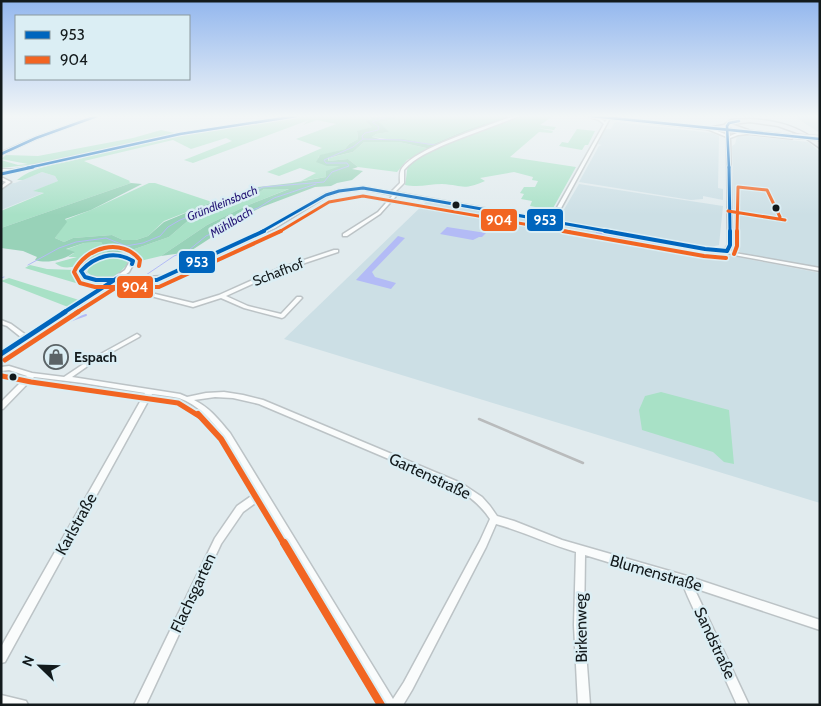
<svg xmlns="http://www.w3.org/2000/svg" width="821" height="706" viewBox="0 0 821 706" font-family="Cabin,sans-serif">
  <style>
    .built { fill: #ccdfe5 }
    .green { fill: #a8e1c6 }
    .forest { fill: #98d2b8 }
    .water { fill: #b3bbf6 }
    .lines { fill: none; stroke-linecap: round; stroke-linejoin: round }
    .stream-far1 { stroke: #b3bbf6; stroke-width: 1 }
    .stream { stroke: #b3bbf6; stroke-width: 2 }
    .minor-tunnel { stroke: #c2ccce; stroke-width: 5; stroke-dasharray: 5 2.5; stroke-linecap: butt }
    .minor-casing { stroke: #bcc3c6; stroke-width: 3 }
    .tertiary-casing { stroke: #bcc3c6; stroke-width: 2 }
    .secondary-casing { stroke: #bcc3c6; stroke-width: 2 }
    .primary-casing { stroke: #acb5bb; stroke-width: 2 }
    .motorway-casing { stroke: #acb5bb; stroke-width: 3 }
    .minor { fill: #fafcfc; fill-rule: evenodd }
    .tertiary { fill: #fafcfc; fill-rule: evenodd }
    .secondary { fill: #fafcfc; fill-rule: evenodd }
    .primary { fill: #edf1f4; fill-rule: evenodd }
    .motorway { fill: #e3e8ed; fill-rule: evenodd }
    .rail { stroke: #b9bbbc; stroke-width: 2.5 }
    .minor-bridge-casing { stroke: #bcc3c6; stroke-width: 7; stroke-linecap: butt }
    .primary-bridge-casing { stroke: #acb5bb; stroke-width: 6; stroke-linecap: butt }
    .minor-bridge { stroke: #fafcfc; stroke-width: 5 }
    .primary-bridge { stroke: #edf1f4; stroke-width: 5 }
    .bus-1-far3-casing { stroke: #dbeef4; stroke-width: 4.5 }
    .bus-1-far2-casing { stroke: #dbeef4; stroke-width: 5.5 }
    .bus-1-far1-casing { stroke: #dbeef4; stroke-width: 7 }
    .bus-1-casing { stroke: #dbeef4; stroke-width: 9 }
    .bus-2-far4-casing { stroke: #dbeef4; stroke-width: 5.5 }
    .bus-2-far3-casing { stroke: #dbeef4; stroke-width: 7 }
    .bus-2-far2-casing { stroke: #dbeef4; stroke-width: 9 }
    .bus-2-far1-casing { stroke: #dbeef4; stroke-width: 10 }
    .bus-2-casing { stroke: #dbeef4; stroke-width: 12 }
    .bus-1-far3 { stroke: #0065bd; stroke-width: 2.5 }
    .bus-1-far2 { stroke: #0065bd; stroke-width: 3 }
    .bus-1-far1 { stroke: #0065bd; stroke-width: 4 }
    .bus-1 { stroke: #0065bd; stroke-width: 5 }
    .bus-2-far4 { stroke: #f26522; stroke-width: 3 }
    .bus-2-far3 { stroke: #f26522; stroke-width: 4 }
    .bus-2-far2 { stroke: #f26522; stroke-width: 5 }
    .bus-2-far1 { stroke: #f26522; stroke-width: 6 }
    .bus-2 { stroke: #f26522; stroke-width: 8 }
    .bus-dot { fill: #131a1c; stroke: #dbeef4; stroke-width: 2 }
    .labels { text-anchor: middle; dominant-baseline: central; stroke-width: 5; stroke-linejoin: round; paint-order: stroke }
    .far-water-label { font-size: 12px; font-style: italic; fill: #261877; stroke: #dbeef4 }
    .street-label { font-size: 14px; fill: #131a1c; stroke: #dbeef4 }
    .poi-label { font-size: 14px; font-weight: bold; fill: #131a1c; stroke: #dbeef4; text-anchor: start }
    .near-street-label { font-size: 16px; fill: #131a1c; stroke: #dbeef4 }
    .line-badge { stroke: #dbeef4; stroke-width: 2 }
    .badge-label { font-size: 14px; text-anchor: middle; font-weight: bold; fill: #fff }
  </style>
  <rect width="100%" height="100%" fill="#e1ebee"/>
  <path class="built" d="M794 116H820V133L812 128Z
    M617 122 712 133 719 136 718 188 723 189V200L703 196V199L691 200 579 182 599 146 602 145 598 144 605 129H611L614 123Z
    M740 135 808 142 820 152V269L751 256 740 252 735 247 732 146 735 144 737 136Z
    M42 172 55 176 58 181 34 191 43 193 1 210V184L15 183Z
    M579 184 723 206 719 245 711 247 564 221 559 218Z
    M428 200 505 214 495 230H497L499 231 510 215 667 244 674 248 703 253 711 252 820 273V503L284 339Z"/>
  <path class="green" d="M308 116H373L367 121 372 127 357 132 358 139 349 144 345 149 319 156 317 162 343 165 326 177 301 181 316 173 300 168 279 176 267 172 322 148 296 139 336 124 317 120 303 125 309 120 193 163 184 160 232 141 226 138 191 149 173 140 84 161 130 181 129 182 131 183 1 228V211L44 193 33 191 58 181 55 176 42 172 23 180H17C36 164 67 164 89 156L53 163C138 143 222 125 308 116Z
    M396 116H509L466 130 431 145 372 137 376 134 388 132 378 122 395 119Z
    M519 116H553L540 125 556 127 554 130 537 128 553 131 552 133 539 132 510 157 576 167 552 210 530 206 532 201 521 199 524 194 520 193 524 187H535L538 181 532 180 533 177 514 172 480 178 485 181C462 191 463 185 442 184 429 184 419 188 405 185 409 165 403 168 422 154Z
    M251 122 155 138 36 164 1 168V160L18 165 28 164 1 159 6 155 38 156 133 138 161 130 175 133Z
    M577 129 595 131 588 145H585L582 150 559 146 562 142 568 143Z
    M369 141 399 142 431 149 407 160 397 172 358 167 348 159 328 161 329 158 353 152 364 142Z
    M149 183H155L212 202 164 221 148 236 136 240H123L112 235 73 238 64 242 55 238 66 222 65 220 91 210Z
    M291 188 246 206 207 225 161 256 140 261 138 257 126 252 169 237 190 219 253 197 264 189Z
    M101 242 108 253C92 257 70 276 55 263L77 257H68L74 253 65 250 84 243Z
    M119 257 127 261 128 264 113 279C104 279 93 279 87 272 92 260 108 258 119 257Z
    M30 265 47 269 75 270V277L78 279 104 284 96 289 25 268Z
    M9 278 79 300 68 307 1 281Z
    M661 392 729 410 734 464 724 462 713 452 642 430 639 410 645 396Z"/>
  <path class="forest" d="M396 116 395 119 379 122 389 132 376 134 372 137 380 139H403L431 145 466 130 502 118 515 116 431 149 399 142H364L353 152 328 158V161L348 159 358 167 352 169 363 171 352 180 337 183 331 186 315 187 262 207 246 215 189 252 161 256 207 225 246 206 289 189H264L253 197 190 219 169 237 126 252 108 253 101 242 84 243 66 249 75 252C64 260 47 264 35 260L37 257 23 251 1 248V228L131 183 142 184 91 210 65 219 67 222 55 238 64 242 73 238 112 235 123 240H136L148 236 164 222 212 202 238 197 258 187 292 183 326 177V171L340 166H327L316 162 320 155 345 149 349 144 358 139 357 131 372 127 366 121 371 119V117Z"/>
  <path class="water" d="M447 227 486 233 482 237H479L473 240 440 234Z
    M596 232 663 244 662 251 654 250V247L645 245 644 249 594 238Z
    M398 236 405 238 372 272 375 277 396 283 391 289 356 280Z"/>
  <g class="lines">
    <path class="stream-far1" d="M363 139 401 140 435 145 512 116
      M28 265 59 248 76 242 106 238 126 246 143 243 160 236 168 227 180 220 209 209 218 203 240 198 263 187 324 182 332 172 349 166 347 163H326L324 160 353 147 363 139 362 136 365 133 378 130 379 127 372 122 390 116
      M146 275 174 256 189 250 206 236 226 227 243 213 258 208 274 198 316 184
      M1 278 4 277"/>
    <path class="stream" d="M7 359 61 324 86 315"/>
    <path class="minor-tunnel" d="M82 302 100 290"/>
    <defs>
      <path id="minor" d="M514 116H519C495 126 470 134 446 144 431 151 415 157 404 170V183L395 192H397L399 193 550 220 604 124 599 120 590 117C595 116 601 118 605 122L609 117 610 118 554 221 705 248 725 249 728 245 727 137 707 129 710 128 727 135 726 131 729 130 730 136 737 133 747 132 748 134 738 135 730 138 732 245 730 250 735 253 820 268V271L734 255 726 252 705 250 397 195 380 214 347 236H343V234L378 212 393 195 363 189 339 192 327 196 275 228 167 278 153 280 150 290 151 293 193 303 219 295 277 269 334 250H338V252L281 271 226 296 248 306 281 314 297 297H301L302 298 301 299 284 317 282 318 244 308 221 298 193 307 147 295 144 290 148 280 128 282 125 280 128 278 164 276 271 226 325 194 339 190 363 187 391 192 400 183C400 178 399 172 402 168 417 147 488 126 514 116Z
        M1 177 11 182 1 189V186L6 182 1 180Z
        M113 253C122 254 129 255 135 261L129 272 102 291H98L97 290 98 289 125 270 130 261C116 251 94 258 84 271L87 276 106 279V281L104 282 83 278 78 271C87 259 99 255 113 253Z
        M82 300 84 301 85 302 84 303 30 338 29 340 26 341 1 356V351L22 338 7 326 1 324V320L11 324 26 335Z
        M137 334 140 336 139 337 92 363 72 377 180 394 187 397 206 393 224 392 243 395 263 400 461 483 482 497 490 506 497 516 514 521 562 540 687 576 820 620V630L694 588 749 705H737L688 597 683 585 585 555 584 625 590 705H578L574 625 576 552C549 544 524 532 496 524L486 547 412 690 403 705H383L261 499 243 512 221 544 146 705H134L215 538 237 506 257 492C238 460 216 411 179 398 170 396 160 395 152 394L5 662 1 663V647L145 393 83 383 34 377 3 409H1V402L27 376 9 370 1 371V367L9 366 32 373 64 377 88 361ZM215 397 233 398 259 404 455 487C469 496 481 505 490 519L480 541 404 682 393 699 230 433C219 420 209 407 194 400Z
        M1 695 26 701 28 705H1Z"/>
      <path id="tertiary" d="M93 116H99L37 139 1 155V152L35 137Z
        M1 169H18L20 170 18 171H1Z"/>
      <path id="secondary" d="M289 116H302L180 135 1 175V172L180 133Z
        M602 116 728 130 730 131 728 132 584 116Z"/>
      <path id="primary" d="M728 128 792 135 795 137 792 139 728 132 726 131Z"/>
      <path id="motorway" d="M750 119C779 121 797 126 820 143V148L800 134 778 126 750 122 731 124 748 130 746 133 730 127 731 129 728 131 725 128 711 130 708 128 724 125 731 120Z"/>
    </defs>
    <use href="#minor" class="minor-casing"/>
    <use href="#tertiary" class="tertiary-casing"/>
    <use href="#secondary" class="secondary-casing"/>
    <use href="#primary" class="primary-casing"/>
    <use href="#motorway" class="motorway-casing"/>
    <use href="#minor" class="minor"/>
    <use href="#tertiary" class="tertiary"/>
    <use href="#secondary" class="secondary"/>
    <use href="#primary" class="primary"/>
    <use href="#motorway" class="motorway"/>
    <path class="rail" d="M479 419 583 463"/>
    <defs>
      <path id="minor-bridge" d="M104 280H128"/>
      <path id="primary-bridge" d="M792 136 820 138"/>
    </defs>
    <use href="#minor-bridge" class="minor-bridge-casing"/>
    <use href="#primary-bridge" class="primary-bridge-casing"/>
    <use href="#minor-bridge" class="minor-bridge"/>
    <use href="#primary-bridge" class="primary-bridge"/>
    <defs>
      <path id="bus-1-far3" d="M591 116 820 139
        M1 154 36 138 97 116
        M27 168 180 134 297 116
        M729 168 727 126 729 123 739 121"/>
      <path id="bus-1-far2" d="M729 167 730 232
        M1 174 33 167
        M261 232 326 195 339 191 363 188 612 232"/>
      <path id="bus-1-far1" d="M605 231 705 249 727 251
        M727 251 730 245V231
        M132 264 133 261C114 250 95 256 81 271L85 277 96 280H157L264 231
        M63 313 119 277"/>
      <path id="bus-1" d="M1 354 65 312"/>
      <path id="bus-2-far4" d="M728 211 785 220
        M279 232 329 202 363 196 570 232
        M737 232 738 187 767 190 780 217"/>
      <path id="bus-2-far3" d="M563 231 704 256 726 258
        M734 254 737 246V231
        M139 266 140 260C122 237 85 247 74 272L80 283 95 287H159L281 231
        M76 313 123 283"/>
      <path id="bus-2-far2" d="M5 360 78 312
        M2 376 31 382 178 403 199 416"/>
      <path id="bus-2-far1" d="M198 414 221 439 284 544"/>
      <path id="bus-2" d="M284 543 381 705"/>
    </defs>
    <use href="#bus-1-far3" class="bus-1-far3-casing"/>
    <use href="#bus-1-far2" class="bus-1-far2-casing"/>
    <use href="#bus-1-far1" class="bus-1-far1-casing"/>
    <use href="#bus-1" class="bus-1-casing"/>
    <use href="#bus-2-far4" class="bus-2-far4-casing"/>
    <use href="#bus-2-far3" class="bus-2-far3-casing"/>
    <use href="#bus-2-far2" class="bus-2-far2-casing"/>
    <use href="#bus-2-far1" class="bus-2-far1-casing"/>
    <use href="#bus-2" class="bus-2-casing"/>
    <use href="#bus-1-far3" class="bus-1-far3"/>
    <use href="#bus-1-far2" class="bus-1-far2"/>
    <use href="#bus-1-far1" class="bus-1-far1"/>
    <use href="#bus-1" class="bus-1"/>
    <use href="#bus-2-far4" class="bus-2-far4"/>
    <use href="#bus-2-far3" class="bus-2-far3"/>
    <use href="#bus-2-far2" class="bus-2-far2"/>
    <use href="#bus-2-far1" class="bus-2-far1"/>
    <use href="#bus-2" class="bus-2"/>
  </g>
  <linearGradient id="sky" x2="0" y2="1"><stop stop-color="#93b7ee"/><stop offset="0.54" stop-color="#f2f6f7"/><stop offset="1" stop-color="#f2f6f7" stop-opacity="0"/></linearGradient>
  <rect width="821" height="215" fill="url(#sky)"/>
  <defs>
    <symbol id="shop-ring" viewBox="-11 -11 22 22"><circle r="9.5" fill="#dbeef4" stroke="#5b6366" stroke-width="1.5"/><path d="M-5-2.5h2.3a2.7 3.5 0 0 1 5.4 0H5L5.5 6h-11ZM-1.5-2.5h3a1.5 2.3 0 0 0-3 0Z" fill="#5b6366"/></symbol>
  </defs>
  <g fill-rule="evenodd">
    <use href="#shop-ring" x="42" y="343" width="28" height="28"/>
  </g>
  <g class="bus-dot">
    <circle cx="456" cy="205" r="4.5"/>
    <circle cx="776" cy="208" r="4.5"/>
    <circle cx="13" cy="377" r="4.5"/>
  </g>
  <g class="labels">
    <g class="far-water-label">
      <text transform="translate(222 203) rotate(-22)">Gründleinsbach</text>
      <text transform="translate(231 222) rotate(-31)">Mühlbach</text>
    </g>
    <g class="street-label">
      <text transform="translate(278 272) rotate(-21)">Schafhof</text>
    </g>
    <g class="poi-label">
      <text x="74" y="357">Espach</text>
    </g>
    <g class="near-street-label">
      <text transform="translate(430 476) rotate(25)">Gartenstraße</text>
      <text transform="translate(76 524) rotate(-61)">Karlstraße</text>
      <text transform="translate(656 573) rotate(16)">Blumenstraße</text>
      <text transform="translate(193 593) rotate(-65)">Flachsgarten</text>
      <text transform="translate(581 628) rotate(-91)">Birkenweg</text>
      <text transform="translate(715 643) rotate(65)">Sandstraße</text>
    </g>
  </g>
  <g class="line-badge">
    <rect x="480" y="208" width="38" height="24" rx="5" fill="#f26522"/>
    <rect x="526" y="208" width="38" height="24" rx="5" fill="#0065bd"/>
    <rect x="178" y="250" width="38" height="24" rx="5" fill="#0065bd"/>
    <rect x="116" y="275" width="38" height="24" rx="5" fill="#f26522"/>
  </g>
  <g class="badge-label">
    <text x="499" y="225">904</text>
    <text x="545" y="225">953</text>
    <text x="197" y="267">953</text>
    <text x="135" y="292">904</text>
  </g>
  <rect width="821" height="706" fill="none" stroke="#131a1c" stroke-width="5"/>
  <rect x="15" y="15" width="175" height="65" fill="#dbeef4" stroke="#8b999e"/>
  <rect x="25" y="31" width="25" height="8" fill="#0065bd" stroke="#8b999e"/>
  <text x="60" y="40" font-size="15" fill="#131a1c">953</text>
  <rect x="25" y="56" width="25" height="8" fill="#f26522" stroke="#8b999e"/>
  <text x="60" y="65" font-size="15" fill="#131a1c">904</text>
  <g transform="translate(40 666) rotate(293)" stroke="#dbeef4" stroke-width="4" paint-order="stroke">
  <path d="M0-4L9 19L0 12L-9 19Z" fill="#131a1c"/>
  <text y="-8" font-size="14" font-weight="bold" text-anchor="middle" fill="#131a1c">N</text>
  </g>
</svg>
